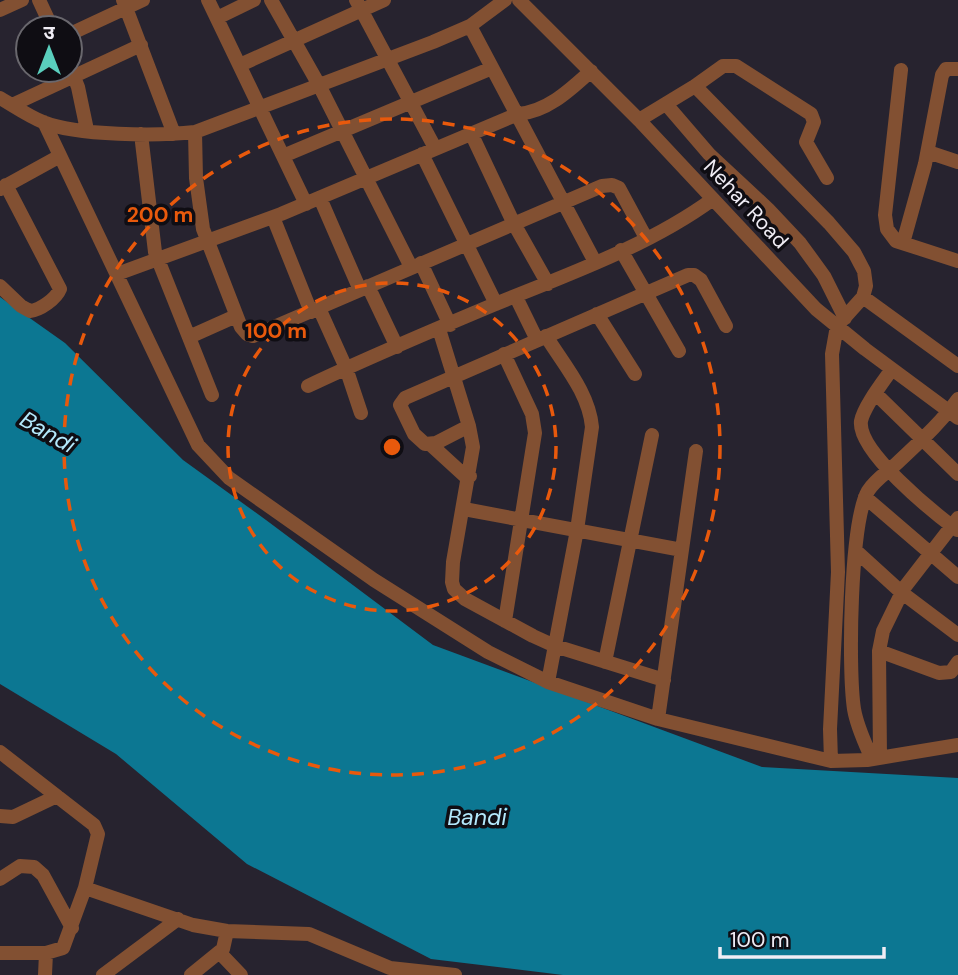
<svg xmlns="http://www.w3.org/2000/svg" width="958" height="975" viewBox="0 0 958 975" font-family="'DM Sans','Noto Sans Devanagari',sans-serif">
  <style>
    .water { fill: #0c7792 }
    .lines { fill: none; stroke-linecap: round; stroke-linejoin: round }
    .minor { stroke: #825032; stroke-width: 14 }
    .ring { fill: none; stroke: #e8590c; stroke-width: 3.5; stroke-dasharray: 12 9 }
    .labels { text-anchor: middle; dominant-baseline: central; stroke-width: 7; stroke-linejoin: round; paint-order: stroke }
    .street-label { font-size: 21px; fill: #f0edf5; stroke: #0f0d13 }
    .water-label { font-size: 23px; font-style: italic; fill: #b4e9fc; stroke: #0f0d13 }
    .centre { fill: #e8590c; stroke: #0f0d13; stroke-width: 3.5 }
    .ring-label { font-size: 21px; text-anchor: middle; font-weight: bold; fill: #e8590c; stroke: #0f0d13; stroke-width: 7; stroke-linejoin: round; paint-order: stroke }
  </style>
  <rect width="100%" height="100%" fill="#27232f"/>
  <path class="water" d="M0 297 65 343 183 460 266 520 433 645 762 767 958 778V975H563L431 959 247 864 116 754 0 684Z"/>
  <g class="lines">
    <path class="minor" d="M39 0 52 28
      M123 0 174 134
      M208 0 306 204
      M271 0 319 85 411 267
      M356 0 435 148
      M519 0 639 120 816 309 865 349 958 418
      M0 10 22 0
      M217 18 254 0
      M470 26 595 262
      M70 34 143 0
      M240 65 384 0
      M70 67 78 87 87 130
      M901 70 885 215 887 229 896 241 958 261
      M695 86 829 223 854 252 864 271 866 286 863 297 837 326 832 354 838 572 830 729 831 761
      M0 98C14 106 28 116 43 122 77 136 159 136 195 132L433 42 470 26 505 0
      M666 104 709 154 768 209 800 243 824 276 845 318
      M12 105 141 45
      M639 120 695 86 723 66H736L811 114 814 122 806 142 827 178
      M44 122 198 445 229 478 374 580 488 652 548 682 658 719 831 761 867 760 958 745
      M195 132 196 178 203 229 241 327 247 334 253 336 602 186 612 185 619 188 646 238
      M471 133 513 222 548 284
      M141 134 155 252 212 395
      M928 152 958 162
      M422 154 496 304
      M283 156 492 68
      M0 189 60 156
      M320 198 360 290
      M273 217 311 312
      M903 243 925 164 942 75 946 69H958
      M621 250 679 351
      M421 263 450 325
      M117 274 281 214 518 114C547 112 570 90 591 71
      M0 286 21 306 30 311C40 310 56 299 60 289L6 185
      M368 286 397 347
      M516 297 537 340
      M863 297 958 366
      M319 308 346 368 361 413
      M597 314 635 374
      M439 329 469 426 473 447 453 562 452 582 454 589 465 599 533 636 555 646 664 680
      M546 336C564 365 589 393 592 427L577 530 548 682
      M189 337 236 316
      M504 354 532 414 535 433 505 621
      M892 369C883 382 864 406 861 421 857 451 933 512 957 530
      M308 386C369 357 431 331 493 305 566 275 649 246 713 199
      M876 394 958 474
      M469 426 436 443 425 444 414 434 400 405 405 398 688 275H694L701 280 726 326
      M430 444 465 476H470
      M865 497 958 577
      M464 509 682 550
      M856 551 901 592 958 635
      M879 651 939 673 951 672 958 662
      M605 662 652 435
      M658 719 696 451
      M0 752 94 825 98 834 85 888 63 948 46 953H0
      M880 758 879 651 883 631 904 588 958 518
      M872 759C865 743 857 727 854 709 848 670 850 523 868 491 875 480 886 473 895 465 917 444 940 424 958 399
      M0 816 13 817 57 796
      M0 879 20 866 34 867 43 875 72 928
      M85 888 193 925 227 931 309 934 390 968 455 975
      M220 953 241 975
      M45 975 46 953
      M103 975 178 919
      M191 975 223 949 227 931"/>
  </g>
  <g class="ring">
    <circle cx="392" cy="447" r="164"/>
    <circle cx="392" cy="447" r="328"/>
  </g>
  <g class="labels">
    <g class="street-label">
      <text transform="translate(746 204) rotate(47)">Nehar Road</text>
    </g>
    <g class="water-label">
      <text transform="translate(48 432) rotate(30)">Bandi</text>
      <text x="477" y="817">Bandi</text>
    </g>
  </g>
  <circle cx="392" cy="447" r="10" class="centre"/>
  <g class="ring-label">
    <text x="160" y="222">200 m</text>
    <text x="276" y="338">100 m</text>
  </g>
  <g transform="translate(49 49)"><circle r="33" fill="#0f0d13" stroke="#69676d" stroke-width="2"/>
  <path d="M0-5L12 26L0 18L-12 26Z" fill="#5acebd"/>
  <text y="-10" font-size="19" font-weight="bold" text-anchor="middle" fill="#f0edf5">उ</text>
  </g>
  <path d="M720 947v10h164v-10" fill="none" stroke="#f0edf5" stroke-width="3.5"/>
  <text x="730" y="947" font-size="21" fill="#f0edf5" stroke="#0f0d13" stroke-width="5" paint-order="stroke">100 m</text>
</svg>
